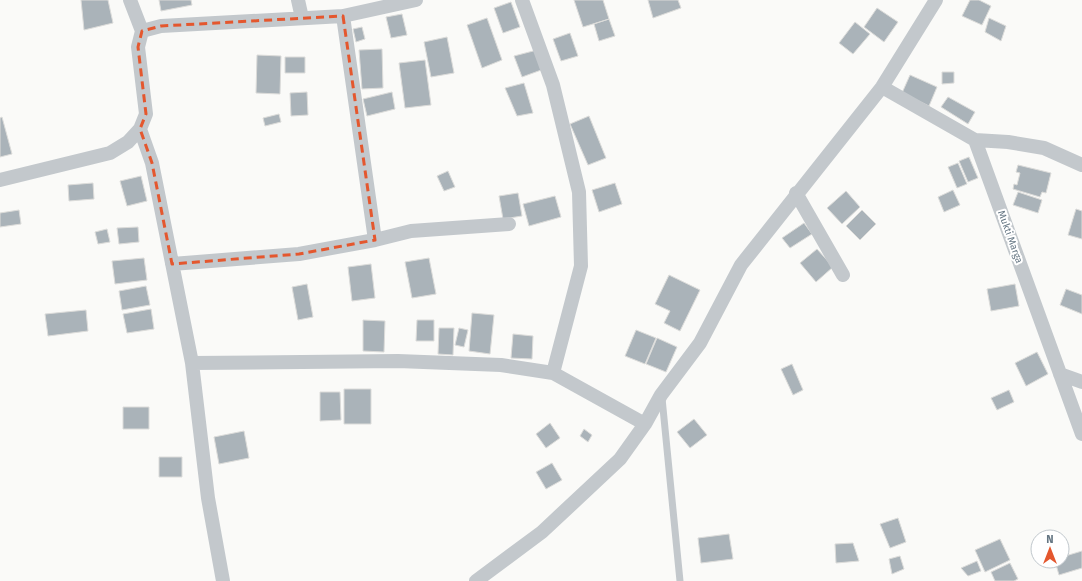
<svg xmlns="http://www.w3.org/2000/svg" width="1082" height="581" viewBox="0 0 1082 581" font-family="'Fira Sans',sans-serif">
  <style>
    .building { fill: #aab3b9; stroke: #dcdcda }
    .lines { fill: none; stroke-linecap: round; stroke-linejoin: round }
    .service { stroke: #c3c8cc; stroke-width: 7 }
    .minor { stroke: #c3c8cc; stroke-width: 14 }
    .marked { fill: none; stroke: #e4572e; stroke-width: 3; stroke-dasharray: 8 5; stroke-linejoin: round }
    .labels { text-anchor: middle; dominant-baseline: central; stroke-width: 4; stroke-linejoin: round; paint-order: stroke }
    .street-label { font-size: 10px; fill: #657683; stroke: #fff }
  </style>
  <rect width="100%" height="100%" fill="#fafaf8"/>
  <path class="building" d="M81 0H108L113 23 84 30Z
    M159 0H191L192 5 161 11Z
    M574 0H603L609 19 583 27Z
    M648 0H678L681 8 653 18Z
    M970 0H979L991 6 982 25 962 16Z
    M511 2 520 27 503 33 494 8Z
    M877 8 898 22 884 42 864 27Z
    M402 14 407 35 391 38 386 17Z
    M487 18 502 60 482 68 467 25Z
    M989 18 1006 26 1001 41 985 32Z
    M609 19 615 36 599 41 594 24Z
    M855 22 870 34 853 54 839 43Z
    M362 27 365 39 356 42 353 29Z
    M570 33 578 56 561 61 553 39Z
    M447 37 454 73 431 77 424 42Z
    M382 49 383 88 362 89 359 50Z
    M537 50 544 69 522 77 514 56Z
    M257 55 281 56 280 94 256 93Z
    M285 57H305V73H285Z
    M425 60 431 105 405 108 399 63Z
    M942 72H954V83L942 84Z
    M910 75 937 87 929 106 902 93Z
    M524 83 533 113 517 116 505 88Z
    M307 92 308 115 291 116 290 93Z
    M392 92 395 109 367 116 363 99Z
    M948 97 975 112 968 124 941 107Z
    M279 114 281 122 265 126 263 118Z
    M589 116 606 158 588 165 570 124Z
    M2 117 12 154 0 157V118Z
    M969 157 978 178 968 182 959 161Z
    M958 163 967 184 957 188 948 167Z
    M1018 165 1051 173 1046 193 1042 192 1040 197 1013 189 1014 184 1017 185 1020 173 1016 172Z
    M448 171 455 187 444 191 437 176Z
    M141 176 147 201 127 206 120 181Z
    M93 183 94 199 69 201 68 185Z
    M615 183 622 204 599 212 592 190Z
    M953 190 960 205 944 212 938 197Z
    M846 191 860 207 842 224 827 208Z
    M1018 192 1042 200 1038 213 1013 205Z
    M518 193 522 216 503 219 499 196Z
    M555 196 561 217 529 226 523 204Z
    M1076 209 1082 211V239L1068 235Z
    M19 210 21 224 0 227V213Z
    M862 210 876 224 860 240 846 226Z
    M804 223 812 234 790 248 782 238Z
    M138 227 139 242 119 244 117 228Z
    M107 229 110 242 98 244 95 232Z
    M817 249 833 267 816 282 800 263Z
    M144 258 147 280 115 284 112 261Z
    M429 258 436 294 412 298 405 262Z
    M371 264 375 298 352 301 348 267Z
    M669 275 700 290 680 331 664 323 670 311 655 304Z
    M307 284 313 317 298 320 292 287Z
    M1015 284 1019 306 991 311 987 289Z
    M146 286 150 305 122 310 119 291Z
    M1066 289 1082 295V314L1060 305Z
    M151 309 154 329 127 333 123 314Z
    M86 310 88 331 48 336 45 314Z
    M472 313 494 315 490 354 469 351Z
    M363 320 385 321 384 352 363 351Z
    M417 320H434V341H416Z
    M439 328H454L453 355 438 354Z
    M459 328 468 330 464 347 455 345Z
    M636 330 656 338 645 364 625 356Z
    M513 334 533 336 532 359 511 358Z
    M657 338 677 347 666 372 646 364Z
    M1037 352 1048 374 1026 386 1015 363Z
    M792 364 803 390 793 395 781 369Z
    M344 389H371V424H344Z
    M1009 390 1014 402 997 410 991 398Z
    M320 392H340L341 420 320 421Z
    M123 407H149V429H123Z
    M694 419 707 435 690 448 677 432Z
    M550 423 560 438 546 448 536 434Z
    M584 429 592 435 588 442 580 436Z
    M244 431 249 458 219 464 214 437Z
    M159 457H182V477H159Z
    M552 463 562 480 546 489 536 472Z
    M898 518 906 542 890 548 880 524Z
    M729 534 733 559 701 563 698 538Z
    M1000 539 1010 560 985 572 975 550Z
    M853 543 859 561 836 563 835 544Z
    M1082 551V568L1059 575 1055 561H1062V557Z
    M900 556 904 569 892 574 889 559Z
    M977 561 981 571 968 576 961 568Z
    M1010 563 1018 579 1014 581H995L991 572Z"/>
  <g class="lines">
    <path class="service" d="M662 398 680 581"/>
    <path class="minor" d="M130 0 142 31
      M298 0 302 18
      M522 0 553 85 579 192 581 266 553 373
      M882 87 975 140 1082 434
      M140 129 152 163 192 363 398 361 501 365 553 373 645 424
      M975 140 1008 142 1044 148 1082 165
      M0 180 110 153 128 142 140 129 146 114 138 47 142 31 161 26 343 16 416 0
      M796 193 843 275
      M375 240 411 231 509 224
      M172 264 299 254 375 240 343 16
      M192 363 208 498 223 581
      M1060 374 1082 382
      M476 581 542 532 620 459 645 424 661 395 700 343 741 265 882 87 936 0"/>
  </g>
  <path class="marked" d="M343 16 375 240 299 254 172 264 152 163 140 129 146 114 138 47 142 31 161 26Z"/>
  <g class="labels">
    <g class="street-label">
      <text transform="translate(1010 237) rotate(70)">Mukti Marga</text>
    </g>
  </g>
  <g transform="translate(1050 549)"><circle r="19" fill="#ffffff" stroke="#c1c8cd"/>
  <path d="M0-3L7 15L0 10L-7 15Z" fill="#e4572e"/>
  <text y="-6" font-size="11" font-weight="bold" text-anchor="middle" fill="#657683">N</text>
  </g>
</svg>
